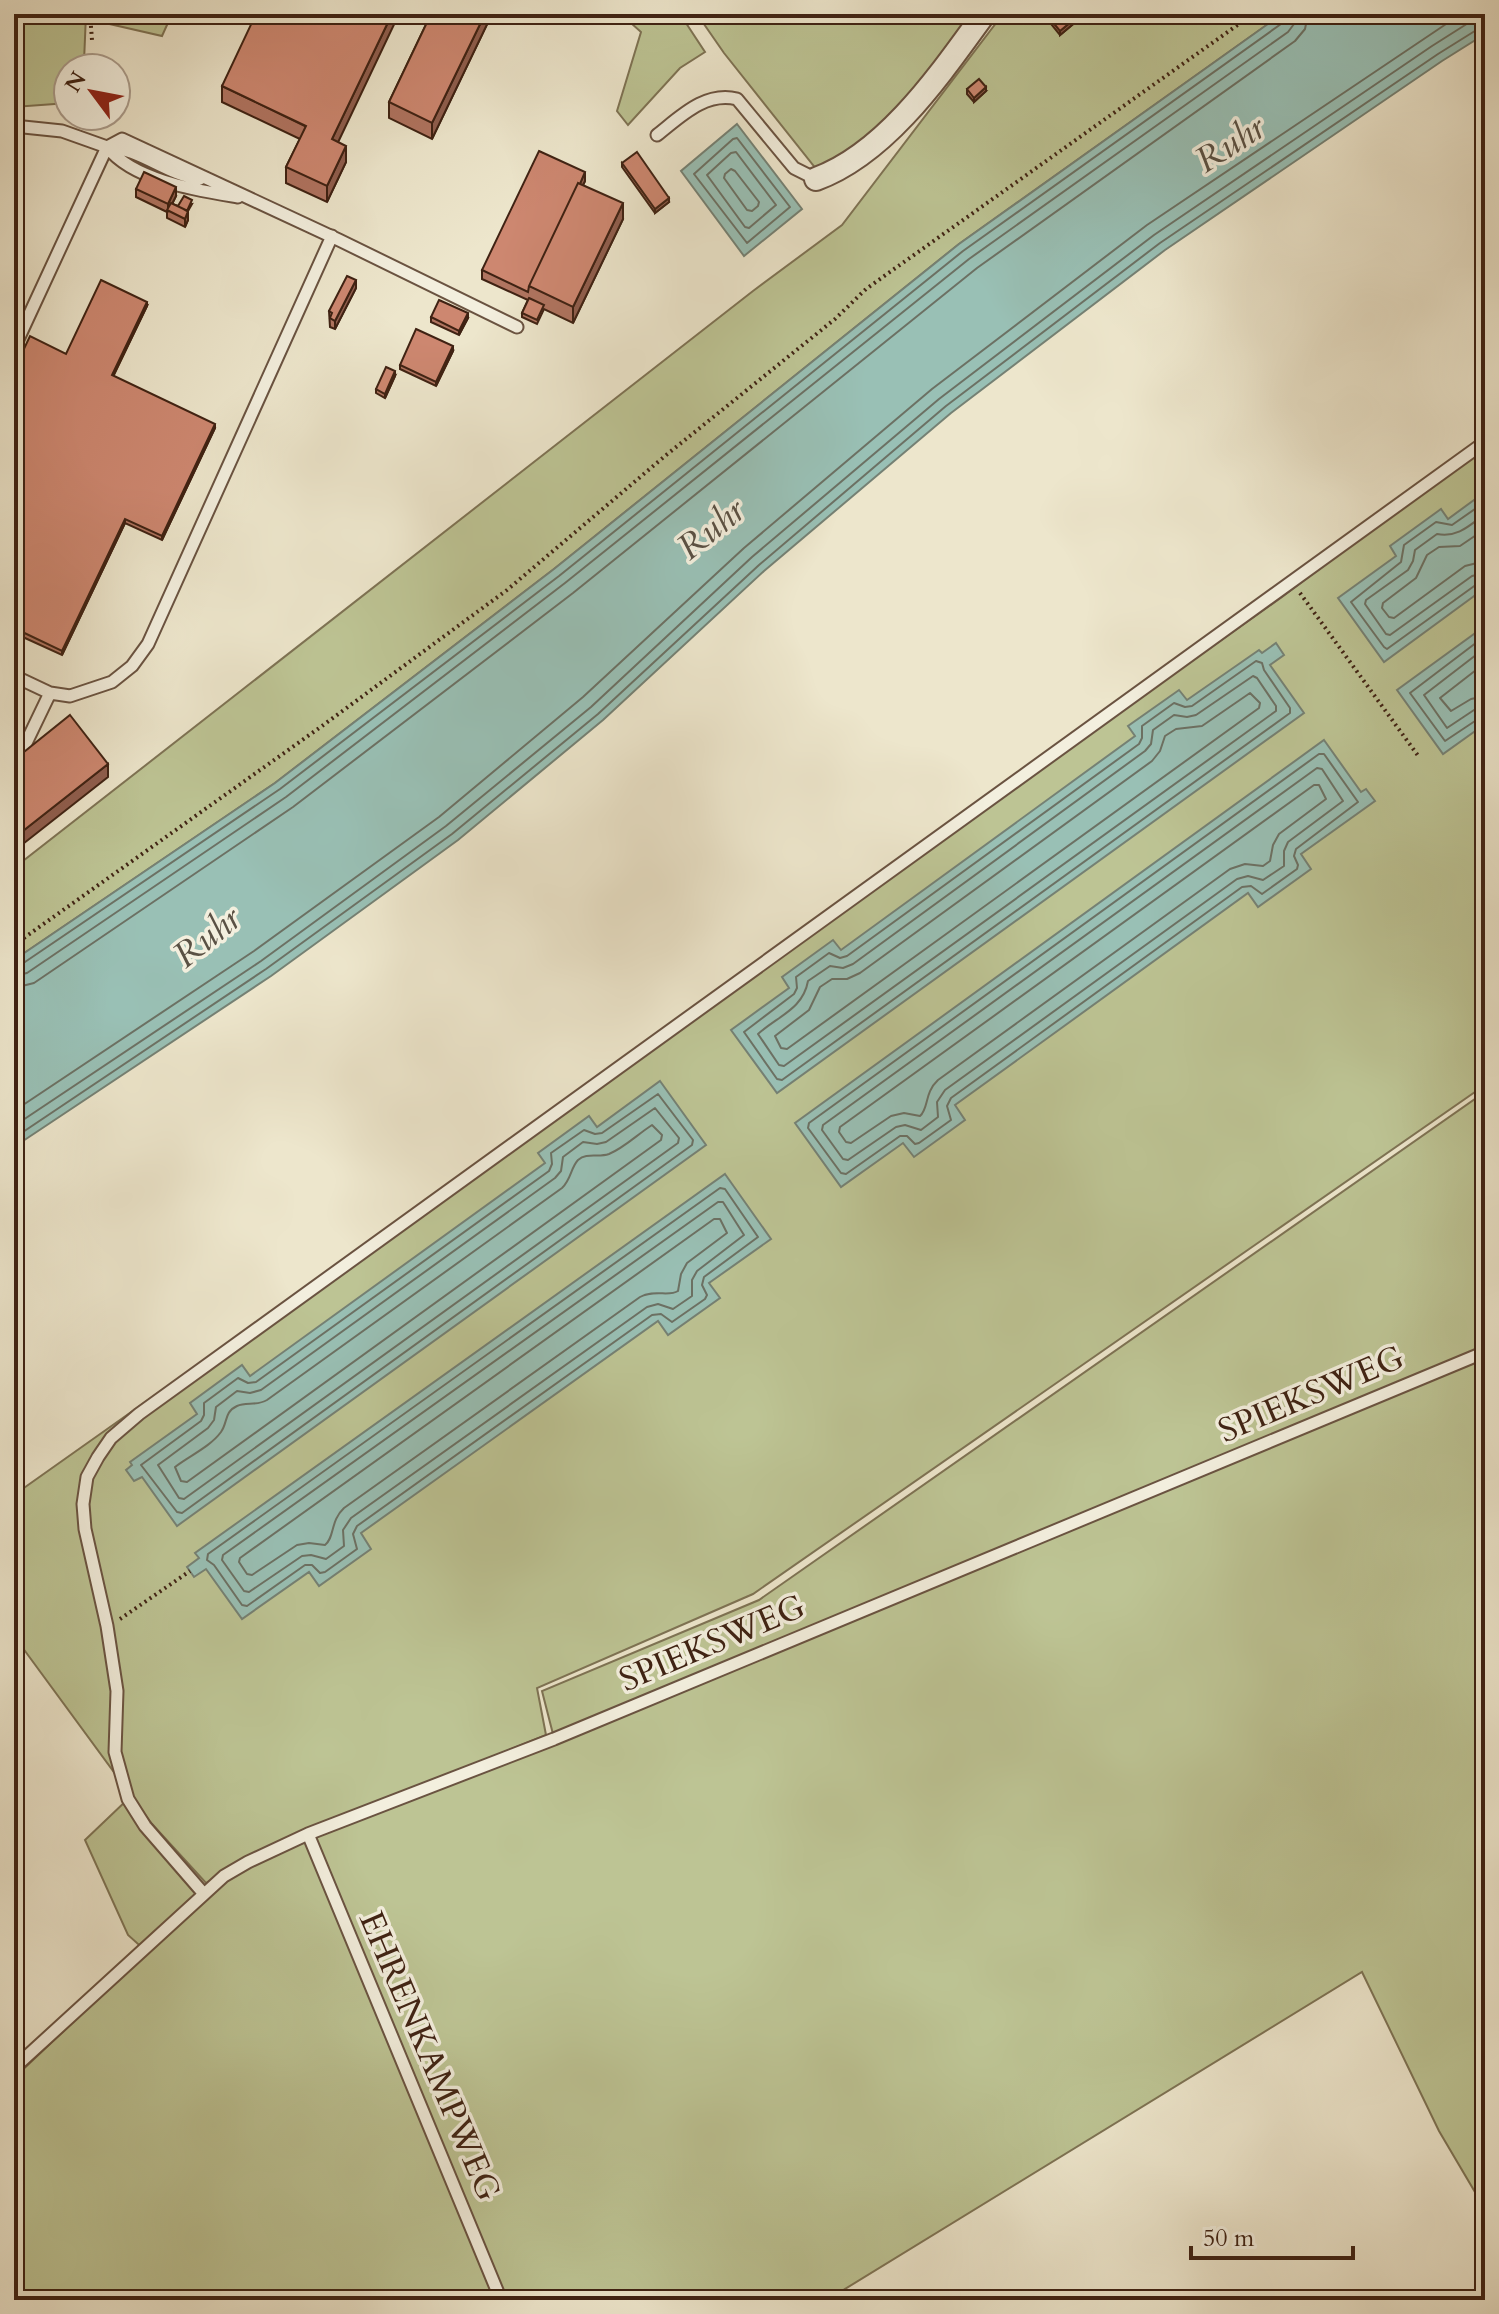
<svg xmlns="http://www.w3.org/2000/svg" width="1499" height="2314" viewBox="0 0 1499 2314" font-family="Cardo,serif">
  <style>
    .green { fill: #bdc494; stroke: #7e7354; stroke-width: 2 }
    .water { fill: #99c0b5; stroke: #758174; stroke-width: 2 }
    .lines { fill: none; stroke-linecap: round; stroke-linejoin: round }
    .shore { stroke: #6c7164; stroke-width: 2 }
    .service-casing { stroke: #6a5341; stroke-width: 15 }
    .minor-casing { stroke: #6a5341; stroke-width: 26 }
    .path { stroke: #3f2213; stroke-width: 4; stroke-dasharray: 2 4; stroke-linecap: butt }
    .service { stroke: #f3efde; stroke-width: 11 }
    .minor { stroke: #f3efde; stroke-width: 22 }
    .wall { fill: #b07460; stroke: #3f2213; stroke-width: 2 }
    .shaded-wall { fill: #905e4e; stroke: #3f2213; stroke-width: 2 }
    .building { fill: #cd8770; stroke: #3f2213; stroke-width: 2 }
    .labels { text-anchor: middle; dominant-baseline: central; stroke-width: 7; stroke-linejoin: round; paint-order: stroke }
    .street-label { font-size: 34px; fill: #3f2213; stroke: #f3efde }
    .water-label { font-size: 36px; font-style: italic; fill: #5a5144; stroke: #f3efde }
  </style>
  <rect width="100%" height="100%" fill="#ede6cc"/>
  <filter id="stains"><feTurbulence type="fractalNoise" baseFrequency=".0025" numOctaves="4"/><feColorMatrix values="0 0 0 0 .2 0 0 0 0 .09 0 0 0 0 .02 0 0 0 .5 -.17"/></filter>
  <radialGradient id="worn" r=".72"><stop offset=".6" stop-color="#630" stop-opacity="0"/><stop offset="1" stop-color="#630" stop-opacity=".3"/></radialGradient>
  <path class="green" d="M25 14H86L84 62 111 66V68H68V103L14 107V52H18Z
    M94 14H172L162 36 92 20Z
    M621 14H680L705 52 680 68 628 125 617 111 641 32Z
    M697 14H976C937 63 876 148 817 170L724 53Z
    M1003 14H1282L959 244 554 569 275 783 14 960V868L753 291 842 225Z
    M1485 444V1085L753 1594 537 1688 546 1735 256 1852 206 1883 152 1824 14 1636V1495L1282 597Z
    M1485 1092V2209L1439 2131 1362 1972 827 2300H14V2078L147 1952 128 1935 85 1840 128 1799 204 1894 248 1862 554 1738 542 1691 759 1600Z"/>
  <path class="water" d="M1282 14H1485V34L1442 61 1165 250 951 413 764 571 603 720 458 840 271 976 14 1147V960L275 783 554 569 959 244Z
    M737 124 802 209 744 256 681 171Z
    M1485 492V588L1384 662 1338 598 1396 556 1390 546 1441 509 1448 519Z
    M1485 626V724L1443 754 1397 690Z
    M1276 643 1284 655 1270 665 1304 713 777 1093 731 1030 789 988 782 977 833 940 841 950 1135 736 1128 726 1179 690 1187 700 1259 650 1262 653Z
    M1324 740 1361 792 1366 789 1375 801 1301 854 1311 869 1258 907 1248 893 955 1105 965 1120 914 1157 903 1143 841 1187 795 1123Z
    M660 1081 706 1145 177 1526 142 1477 134 1481 126 1470 132 1465 130 1462 197 1414 190 1403 242 1365 250 1376 545 1163 538 1153 589 1116 597 1127Z
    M725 1174 771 1239 709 1283 720 1298 668 1335 658 1321 361 1533 371 1549 319 1586 309 1572 242 1619 206 1569 194 1577 187 1567 199 1558 195 1553Z"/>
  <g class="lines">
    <path class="shore" d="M737 138 790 207 747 243 694 174 733 139Z
      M736 152 776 205 749 228 745 227 707 175 731 153Z
      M731 169 735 171 759 202 758 206 752 211 747 210 724 178 725 174Z
      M1485 502 1452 525 1436 522 1404 545 1401 562 1351 602 1384 647 1387 649 1477 584 1485 583
      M1485 514C1469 526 1457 538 1437 534L1415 550 1413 561 1408 570 1366 600 1365 604 1386 634 1390 635 1472 576 1485 573
      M1485 529 1460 546 1439 547 1427 555 1416 578 1383 603 1382 608 1389 617 1394 618 1465 566 1485 561
      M1485 636 1410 693 1445 741 1478 719 1485 718
      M1485 648 1424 695 1447 728 1474 710 1485 708
      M1256 661 1262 663 1264 670 1290 708V713L782 1080 777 1079 744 1032 794 994 797 988 796 977 829 953 840 958 847 956 1139 744 1142 738V726L1174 703 1185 707 1192 706Z
      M1485 663 1440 698 1451 711 1471 699 1485 696
      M1253 676 1257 678 1276 706V711L784 1066 779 1065 758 1034C778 1016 803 1009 808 981L830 966 843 968 853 964 1145 751 1151 744 1153 730 1174 715 1187 717 1196 715Z
      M1250 693 1260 703 1259 708 787 1049 781 1048 775 1036 809 1010 820 987 832 979H847L860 973 1152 761 1160 751 1165 736 1176 729 1202 726Z
      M1319 754H1324L1358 802 1296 849 1294 856 1298 865 1297 869 1262 894 1251 886 1242 887 951 1098 947 1106 951 1120 919 1143 915 1144 907 1136H900L846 1174 841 1173 808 1128 809 1123Z
      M1317 768 1322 769 1343 801 1288 842 1284 851V866L1263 880 1248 876 1237 879 945 1090 937 1102 938 1117 921 1130 905 1125 896 1127 848 1160 843 1159 822 1130 823 1125Z
      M1314 785H1319L1326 799 1279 834 1273 845 1270 861 1263 866 1245 864 1230 869 938 1080C924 1093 929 1108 920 1116L904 1113 891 1116 851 1143 846 1142 839 1132 840 1127Z
      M14 966 22 964 280 789 559 576 963 251 1281 24 1285 14
      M14 976 27 973 286 797 565 583 969 259 1288 32 1294 24 1295 14
      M14 988 34 983 293 807 573 593 977 268 1295 41 1305 29 1308 14
      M658 1094 693 1140 692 1145 182 1513 177 1512 141 1465 201 1421 204 1415V1403L238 1378 248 1383 256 1382 549 1171 552 1164 551 1153 584 1130 595 1134 602 1133Z
      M655 1108 679 1138 678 1143 184 1499 179 1498 158 1465 208 1428 214 1420 216 1407 237 1391 250 1393 261 1390 555 1178 561 1171 563 1157 583 1142 597 1144 606 1142Z
      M14 1111 254 951 439 817 583 697 744 548 932 389 1147 225 1461 14
      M652 1125 662 1135 661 1140 187 1482 181 1481 175 1467C189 1456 210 1447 221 1432 228 1422 224 1412 237 1406 246 1402 257 1406 267 1400L562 1188C571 1180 571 1167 578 1160 587 1152 598 1158 609 1154 624 1148 638 1134 652 1125Z
      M14 1126 261 961 446 826 591 707 752 557 939 399 1154 235 1432 46 1473 20 1485 18
      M14 1138 266 969 452 834 598 714 759 565 946 406 1160 243 1438 54 1478 29 1485 28
      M720 1188 725 1189 758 1237 704 1277 702 1285 707 1295 705 1299 672 1322 661 1314 652 1315 357 1526 353 1534 357 1549 325 1572 320 1573 312 1565H305L247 1606 242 1605 214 1565 207 1560 208 1554Z
      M718 1202H723L744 1235 697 1271 692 1280V1296L673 1309 658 1304 647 1307 351 1518 343 1530 344 1546 326 1559 311 1555 302 1556 249 1592 244 1591 222 1560 223 1555Z
      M714 1219H720L727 1233 687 1263 681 1274 678 1291C669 1297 654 1289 640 1297L344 1508C330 1521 335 1537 325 1545L309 1543 297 1545 252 1575 247 1574 239 1562 240 1558Z"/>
    <defs>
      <path id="service" d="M14 126 62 131 107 147 122 139 339 240 517 327
        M657 135C680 117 705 91 737 99L794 168 816 179
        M107 147C134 181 196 190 238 197
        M108 147C141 149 167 175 200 179
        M14 348 107 147
        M14 676 50 693 70 696 112 682 132 666 148 644 332 236
        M14 768 50 693
        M308 1834 501 2300
        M204 1894 145 1826 128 1799 115 1752 117 1691 107 1626 85 1529 83 1504 87 1477 98 1457 111 1438 139 1414 1485 442
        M14 2068 224 1876 248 1862 308 1834 554 1739 1485 1352"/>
      <path id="minor" d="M816 179C887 153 941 73 984 14"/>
    </defs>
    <use href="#service" class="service-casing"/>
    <use href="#minor" class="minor-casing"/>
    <path class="path" d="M90 14 92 40
      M1300 593 1419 757
      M14 945 322 726 507 590 665 456 835 319 866 289 1253 14
      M120 1619 190 1571"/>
    <use href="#service" class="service"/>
    <use href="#minor" class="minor"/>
  </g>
  <path class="wall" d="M431 14H492L432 139 389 118V102Z
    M1051 20H1078L1060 35 1051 24Z
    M222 86 338 142 346 162 327 202 286 183V167L300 139 222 102Z
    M967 89 986 91 974 102 967 94Z
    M622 163 669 202 655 213 622 167Z
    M585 181 583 185 623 219 573 323 544 309 537 324 522 317V313L528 300 482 279V270Z
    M136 189 176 196 172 204 178 206 192 204 188 211V220L185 227 167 218V212L136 197Z
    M356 288 335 329 330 327 329 311Z
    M147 306 113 376 215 428 162 540 125 523 62 655 14 633V370L66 354Z
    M431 317 468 318 459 335 431 322Z
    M453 351 436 386 400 369V365Z
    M395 376 385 398 376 393V389Z"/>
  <path class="shaded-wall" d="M392 14H399L332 155V139Z
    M485 14H492L432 139V123Z
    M1078 16V20L1060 35V31Z
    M986 87V91L974 102V98Z
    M346 146V162L327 202V186Z
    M585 172V181L533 288Z
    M176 187V196L168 212V204Z
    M669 198V202L655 213V209Z
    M623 203V219L573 323V307Z
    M188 211V220L185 227V219Z
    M356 280V288L335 329V321Z
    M147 302V306L112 379V375Z
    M468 313V318L459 335V331Z
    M453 346V351L436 386V382Z
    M395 371V376L385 398V394Z
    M215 424V428L162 540V536Z
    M125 519V523L62 655V651Z
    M18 715V723L14 731V723Z
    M108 764V777L14 851V838Z"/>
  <path class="building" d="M256 14H392L332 139 346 146 327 186 286 167 306 126 222 86Z
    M431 14H485L432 123 389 102Z
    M1058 14H1076L1078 16 1060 31 1051 20Z
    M979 79 986 87 974 98 967 89Z
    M539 151 585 172 580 184 578 183 529 286 528 292 482 270Z
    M637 152 669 198 655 209 622 163Z
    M144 172 176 187 168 204 136 189Z
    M578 183 623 203 573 307 529 286Z
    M184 196 192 200 187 211 178 206Z
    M171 203 188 211 185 219 167 210Z
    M347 276 356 280 335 321 330 318 332 313 329 311Z
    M101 280 147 302 112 375 215 424 162 536 125 519 62 651 14 628V370L30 336 66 354Z
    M529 298 544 305 537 320 522 313Z
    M439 300 468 313 459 331 431 317Z
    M416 329 453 346 436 382 400 365Z
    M386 367 395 371 385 394 376 389Z
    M70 715 108 764 14 838V760Z"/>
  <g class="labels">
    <g class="street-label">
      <text transform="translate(1311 1394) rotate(-23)">SPIEKSWEG</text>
      <text transform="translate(712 1643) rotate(-23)">SPIEKSWEG</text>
      <text transform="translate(430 2056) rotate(67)">EHRENKAMPWEG</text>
    </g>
    <g class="water-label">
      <text transform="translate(1230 144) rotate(-33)">Ruhr</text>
      <text transform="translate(711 529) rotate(-39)">Ruhr</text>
      <text transform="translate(207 937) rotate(-39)">Ruhr</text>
    </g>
  </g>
  <rect width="1499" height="2314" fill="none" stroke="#ede6cc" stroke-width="48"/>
  <rect x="16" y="16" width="1467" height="2282" fill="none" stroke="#3f2213" stroke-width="4"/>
  <rect x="24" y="24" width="1451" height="2266" fill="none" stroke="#3f2213" stroke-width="2"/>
  <g transform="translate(92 92) rotate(302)"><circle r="38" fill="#f3efde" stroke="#ab9d8d" stroke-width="2"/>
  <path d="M0-6L14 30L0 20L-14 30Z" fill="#8f2418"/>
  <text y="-12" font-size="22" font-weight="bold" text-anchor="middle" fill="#3f2213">N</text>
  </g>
  <path d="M1191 2246v12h162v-12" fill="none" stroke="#3f2213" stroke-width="4"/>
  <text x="1203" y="2246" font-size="24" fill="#3f2213" stroke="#f3efde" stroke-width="6" paint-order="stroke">50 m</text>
  <rect width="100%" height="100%" filter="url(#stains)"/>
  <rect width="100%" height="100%" fill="url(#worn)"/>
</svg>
